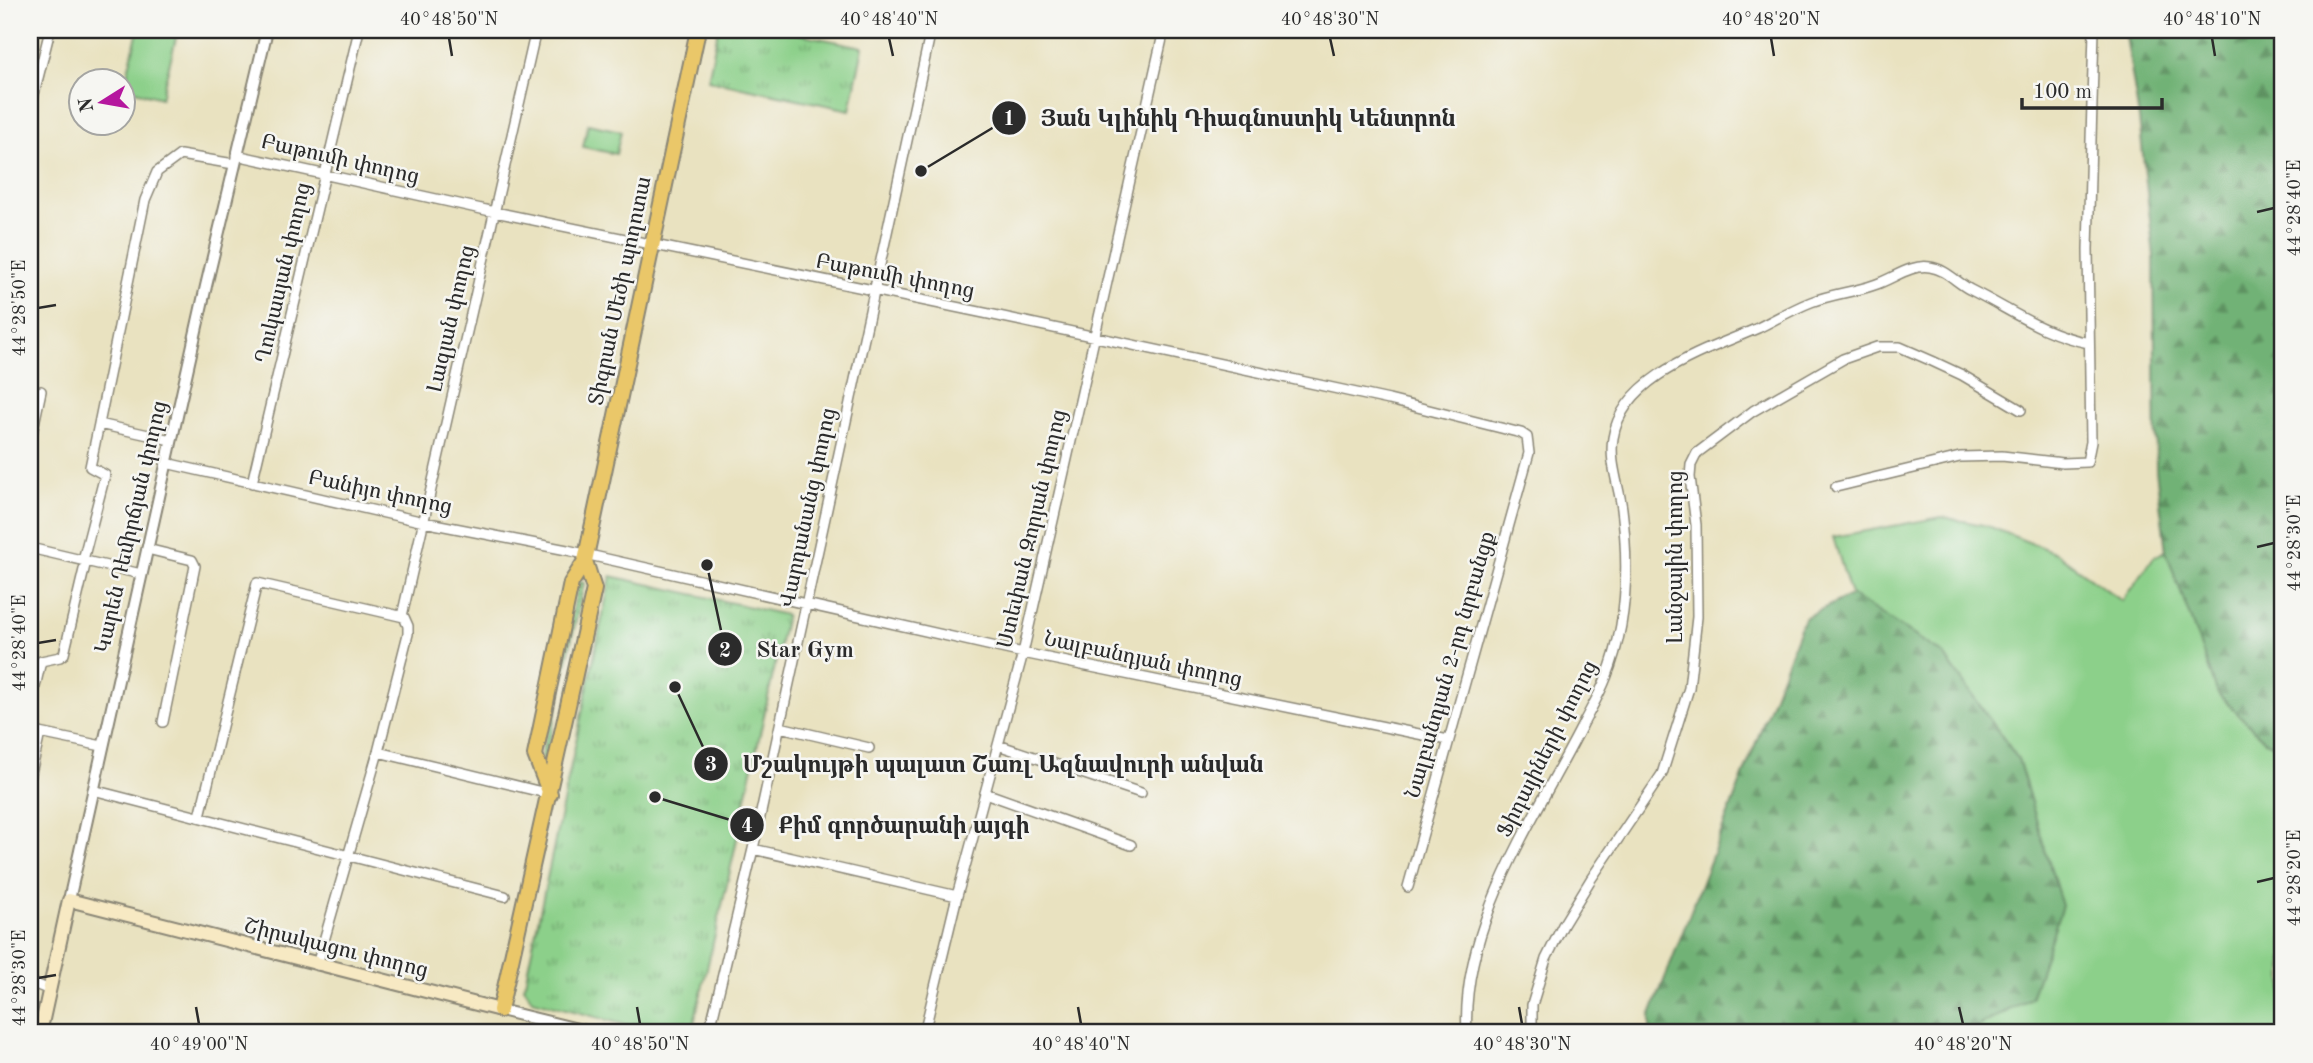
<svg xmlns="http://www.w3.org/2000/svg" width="2313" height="1063" viewBox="0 0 2313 1063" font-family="'Old Standard TT','Noto Serif Armenian',serif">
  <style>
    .grass { fill: #8cd08a; stroke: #5c7e5a; stroke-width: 2 }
    .forest { fill: url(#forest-firs); stroke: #4e6e50; stroke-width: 2 }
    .park { fill: url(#park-tufts); stroke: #5c7e5a; stroke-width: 2 }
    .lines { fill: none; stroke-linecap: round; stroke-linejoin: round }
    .minor-casing { stroke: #8a8676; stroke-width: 12 }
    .tertiary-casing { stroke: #8a8676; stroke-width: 14 }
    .secondary-casing { stroke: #8a8676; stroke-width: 16 }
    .primary-casing { stroke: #8a8676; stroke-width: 18 }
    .minor { stroke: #fff; stroke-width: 9 }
    .tertiary { stroke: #fff; stroke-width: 10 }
    .secondary { stroke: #f7e9c3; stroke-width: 12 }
    .primary { stroke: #eac769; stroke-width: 14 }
    .ticks { fill: none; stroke: #2b2b2b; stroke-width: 2.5 }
    .labels { text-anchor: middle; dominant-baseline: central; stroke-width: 5; stroke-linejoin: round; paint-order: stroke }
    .street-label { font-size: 21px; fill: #2b2b2b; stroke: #f6f6f2 }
    .leader { fill: none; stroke: #2b2b2b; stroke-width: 2.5 }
    .callout-dot { fill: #2b2b2b; stroke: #f6f6f2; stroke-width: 2.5 }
    .mark-label { font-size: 21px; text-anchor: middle; font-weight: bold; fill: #fff }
    .callout-label { font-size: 23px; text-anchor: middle; font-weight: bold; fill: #2b2b2b; stroke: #f6f6f2; stroke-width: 5; stroke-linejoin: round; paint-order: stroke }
    .neatline { fill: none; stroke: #2b2b2b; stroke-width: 2.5 }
    .ticks-label { font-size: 18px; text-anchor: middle; fill: #2b2b2b }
  </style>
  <defs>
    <pattern id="forest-firs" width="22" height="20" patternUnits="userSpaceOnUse" patternTransform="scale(1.75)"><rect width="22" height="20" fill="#71b276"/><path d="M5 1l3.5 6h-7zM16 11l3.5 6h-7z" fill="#5d9161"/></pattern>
    <pattern id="park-tufts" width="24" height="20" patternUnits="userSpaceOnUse" patternTransform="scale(1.75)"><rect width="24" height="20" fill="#8cd08a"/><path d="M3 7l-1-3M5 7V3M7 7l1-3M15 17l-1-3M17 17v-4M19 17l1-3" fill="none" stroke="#73a971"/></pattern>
  </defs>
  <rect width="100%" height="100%" fill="#f6f6f2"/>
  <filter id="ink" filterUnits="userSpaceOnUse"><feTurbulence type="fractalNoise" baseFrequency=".0143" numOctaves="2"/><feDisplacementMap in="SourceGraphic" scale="14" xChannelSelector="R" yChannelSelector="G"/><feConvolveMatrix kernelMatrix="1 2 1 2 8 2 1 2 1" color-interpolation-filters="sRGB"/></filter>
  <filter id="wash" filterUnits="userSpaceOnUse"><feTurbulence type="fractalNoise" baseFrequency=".00686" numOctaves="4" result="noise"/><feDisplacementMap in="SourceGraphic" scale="28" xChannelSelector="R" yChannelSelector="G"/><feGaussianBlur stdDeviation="1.57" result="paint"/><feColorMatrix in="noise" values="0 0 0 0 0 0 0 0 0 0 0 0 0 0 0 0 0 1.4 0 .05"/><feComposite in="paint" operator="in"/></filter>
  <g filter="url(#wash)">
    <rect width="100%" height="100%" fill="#e9e2c0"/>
    <path class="grass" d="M138 30H178L161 98 124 88Z
      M588 124 621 131 616 154 583 147Z
      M1942 517 1988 526 2056 553 2122 601 2154 557 2166 551 2218 694 2265 741 2283 748V1033H1966L2031 998 2061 905 2018 759 1943 654 1851 595 1833 537Z
      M579 581 584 583 546 758 543 759 541 757Z"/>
    <path class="forest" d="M2125 30H2283V748L2265 741 2218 694 2166 551 2156 470 2154 257 2139 118Z
      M1851 595 1943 654 2018 759 2062 906 2031 998 1966 1033H1650V1017L1804 618Z"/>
    <path class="park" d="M718 30H780L863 47 850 110 708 80Z
      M611 576 786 615 728 880 693 1027 682 1033H656L532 1000 524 987Z"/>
  </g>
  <g filter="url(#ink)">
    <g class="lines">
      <defs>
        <path id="minor" d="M30 110 50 30
          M236 155 495 212 989 314 1389 400 1521 433 1527 437 1529 453 1408 887
          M171 440 99 424 145 200 157 172 180 155 234 164
          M30 443 41 391
          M166 463 424 522 567 550 1023 653 1448 740
          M252 483 359 30
          M1836 487 1960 457 2002 456 2063 463 2087 462 2091 442 2088 249 2094 30
          M30 548 141 574
          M147 549 192 560 195 566 163 722
          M83 560 105 475 90 467 99 424
          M402 616 536 30
          M30 709 41 661 60 657 64 654 86 561
          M780 727 869 748
          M30 730 40 733
          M998 745 1141 793
          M378 752 550 794
          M30 778 40 733 102 746
          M93 790 505 896
          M985 793 1131 845
          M200 816 257 583 404 617 408 626V634L378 752 317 965
          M753 849 957 896
          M30 982 50 990
          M709 1033 753 849 931 30
          M924 1033 957 896 1023 653 1164 30
          M1467 1033C1460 926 1535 818 1582 726 1590 710 1600 694 1606 678 1628 624 1629 565 1622 509 1619 486 1609 461 1613 438 1623 375 1708 350 1758 328 1776 319 1793 309 1811 302 1832 294 1854 292 1874 285 1893 279 1910 264 1930 267 1946 269 1957 283 1971 290 2013 311 2042 334 2089 343
          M1532 1033V1005L1546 959 1563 925 1591 879 1662 774 1689 688 1697 617 1696 525 1690 477 1691 465 1697 453 1753 411 1843 359 1877 347H1900L1932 361 1962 375 2021 410"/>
        <path id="tertiary" d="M69 900 206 286 267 30
          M500 1010 594 1033"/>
        <path id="secondary" d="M40 1033 69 900 500 1010"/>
        <path id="primary" d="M550 794 535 755 571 583 585 561 698 30
          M500 1010 594 589 585 561"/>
      </defs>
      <use href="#minor" class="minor-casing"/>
      <use href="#tertiary" class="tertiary-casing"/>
      <use href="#secondary" class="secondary-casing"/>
      <use href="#primary" class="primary-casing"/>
      <use href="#minor" class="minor"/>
      <use href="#tertiary" class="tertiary"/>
      <use href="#secondary" class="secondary"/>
      <use href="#primary" class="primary"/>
    </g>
  </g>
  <path class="ticks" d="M449 38 452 56M889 38 893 56M1330 38 1334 56M1771 38 1774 56M2212 38 2215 56M2257 212 2274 208M38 308 56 305M2257 547 2274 543M38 643 56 640M2257 882 2274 878M38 978 56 975M196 1007 199 1024M637 1007 640 1024M1078 1007 1081 1024M1519 1007 1522 1024M1959 1007 1963 1024"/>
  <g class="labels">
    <g class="street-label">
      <text transform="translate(340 160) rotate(13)">Բաթումի փողոց</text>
      <text transform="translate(284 273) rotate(-77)">Ղուկասյան փողոց</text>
      <text transform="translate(895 277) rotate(11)">Բաթումի փողոց</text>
      <text transform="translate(621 291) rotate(-78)">Տիգրան Մեծի պողոտա</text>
      <text transform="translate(452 319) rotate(-77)">Լազյան փողոց</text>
      <text transform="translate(380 493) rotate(12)">Բանիյո փողոց</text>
      <text transform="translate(809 508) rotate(-78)">Վարդանանց փողոց</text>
      <text transform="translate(132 527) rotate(-77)">Կարեն Դեմիրճյան փողոց</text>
      <text transform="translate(1033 529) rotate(-77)">Ստեփան Զորյան փողոց</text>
      <text transform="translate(1676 557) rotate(-90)">Լանջային փողոց</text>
      <text transform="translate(1143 660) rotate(12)">Նալբանդյան փողոց</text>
      <text transform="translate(1451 665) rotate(-74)">Նալբանդյան 2-րդ նրբանցք</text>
      <text transform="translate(1548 749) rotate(-63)">Ֆիդայիների փողոց</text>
      <text transform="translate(336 949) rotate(14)">Շիրակացու փողոց</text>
    </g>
  </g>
  <path class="leader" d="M921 171L1009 118M707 565L725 649M675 687L711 764M655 797L747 825"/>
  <g class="callout-dot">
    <circle cx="921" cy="171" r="7"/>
    <circle cx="707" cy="565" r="7"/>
    <circle cx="675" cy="687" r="7"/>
    <circle cx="655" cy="797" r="7"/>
    <circle cx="1009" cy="118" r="18"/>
    <circle cx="725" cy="649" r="18"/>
    <circle cx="711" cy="764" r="18"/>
    <circle cx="747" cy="825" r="18"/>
  </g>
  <g class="mark-label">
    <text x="1009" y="125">1</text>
    <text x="725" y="657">2</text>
    <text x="711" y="771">3</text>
    <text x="747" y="832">4</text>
  </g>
  <g class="callout-label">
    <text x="1248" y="126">Յան Կլինիկ Դիագնոստիկ Կենտրոն</text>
    <text x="805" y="657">Star Gym</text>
    <text x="1003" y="772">Մշակույթի պալատ Շառլ Ազնավուրի անվան</text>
    <text x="904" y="833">Քիմ գործարանի այգի</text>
  </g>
  <rect width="2313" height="1063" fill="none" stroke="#f6f6f2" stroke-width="77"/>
  <g transform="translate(102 102) rotate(259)"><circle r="33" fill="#f6f6f2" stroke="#a5a5a2" stroke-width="2"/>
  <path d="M0-5L12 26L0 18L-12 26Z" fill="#b5179e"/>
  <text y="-10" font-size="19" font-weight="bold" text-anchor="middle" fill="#2b2b2b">N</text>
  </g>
  <path d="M2022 98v10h140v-10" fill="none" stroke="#2b2b2b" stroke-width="3.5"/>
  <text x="2033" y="98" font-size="21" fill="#2b2b2b" stroke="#f6f6f2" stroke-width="5" paint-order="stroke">100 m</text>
  <rect x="38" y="38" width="2236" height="986" class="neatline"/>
  <g class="ticks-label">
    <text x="449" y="25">40°48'50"N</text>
    <text x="889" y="25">40°48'40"N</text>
    <text x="1330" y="25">40°48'30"N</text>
    <text x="1771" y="25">40°48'20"N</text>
    <text x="2212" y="25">40°48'10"N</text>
    <text transform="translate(2294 208) rotate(-90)" y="6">44°28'40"E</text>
    <text transform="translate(19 308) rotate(-90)" y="6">44°28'50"E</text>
    <text transform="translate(2294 543) rotate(-90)" y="6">44°28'30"E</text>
    <text transform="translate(19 643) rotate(-90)" y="6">44°28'40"E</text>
    <text transform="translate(2294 878) rotate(-90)" y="6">44°28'20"E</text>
    <text transform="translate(19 978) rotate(-90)" y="6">44°28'30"E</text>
    <text x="199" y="1050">40°49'00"N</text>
    <text x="640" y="1050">40°48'50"N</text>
    <text x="1081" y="1050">40°48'40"N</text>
    <text x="1522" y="1050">40°48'30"N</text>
    <text x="1963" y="1050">40°48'20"N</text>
  </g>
</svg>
